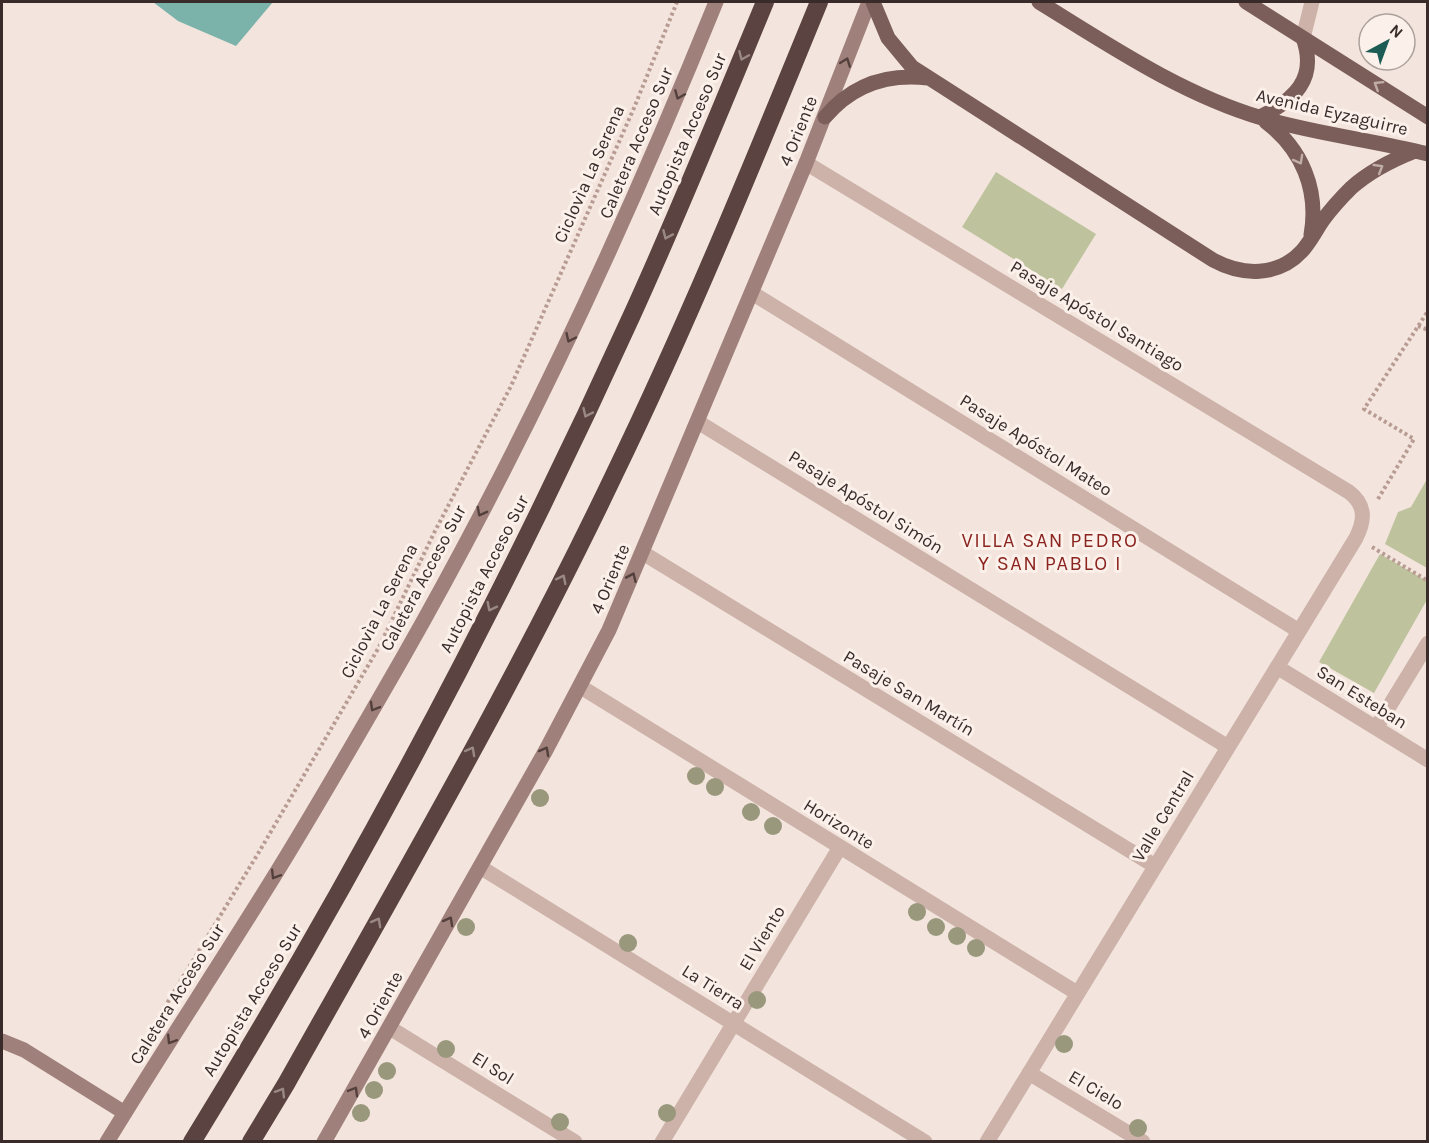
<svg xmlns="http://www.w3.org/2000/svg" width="1429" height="1143" viewBox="0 0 1429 1143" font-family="Karla,sans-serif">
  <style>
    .green { fill: #bec39d }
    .water { fill: #7bb2a9 }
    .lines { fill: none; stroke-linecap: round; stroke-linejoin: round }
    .path { stroke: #b89c93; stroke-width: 4; stroke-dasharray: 3 3; stroke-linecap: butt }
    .service { stroke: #ccb2a9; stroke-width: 15 }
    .minor { stroke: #ccb2a9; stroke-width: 15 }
    .secondary { stroke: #a0807a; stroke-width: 15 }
    .primary { stroke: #7b5e59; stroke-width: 15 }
    .motorway { stroke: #5a4340; stroke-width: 18 }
    .tree { fill: #99977c }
    .oneway { stroke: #9a8884 }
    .oneway2 { stroke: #53403d }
    .oneway3 { stroke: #c1aea9 }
    .labels { text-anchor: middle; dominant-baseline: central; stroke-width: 6; stroke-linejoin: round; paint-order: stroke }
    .street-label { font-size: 18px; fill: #392b29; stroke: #fbf0ea }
    .neighbourhood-label { font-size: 20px; letter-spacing: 1.5px; fill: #8b241f; stroke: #fbf0ea }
  </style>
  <rect width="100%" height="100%" fill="#f3e5dd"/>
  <path class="green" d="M996 172 1096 234 1062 289 962 227Z
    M1427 479 1428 568H1427L1385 544 1398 512 1411 507Z
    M1380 554 1427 581 1428 598 1374 693 1319 662Z"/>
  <path class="water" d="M153 2H273L236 46 178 21Z"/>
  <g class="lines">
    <path class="path" d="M1418 326 1428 330
      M1378 499 1414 439 1364 409 1428 311
      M1372 547 1428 581
      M155 1023 259 852 379 647 435 531 511 386 634 108 677 2"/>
    <path class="service" d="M1303 38 1312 2"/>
    <path class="minor" d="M806 163 1349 492C1366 505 1365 520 1356 538L987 1142
      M752 293 1299 631
      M698 422 1228 747
      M643 553 1155 866
      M1277 667 1428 760
      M581 687 1077 993
      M1376 728 1428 643
      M480 867 925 1142
      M390 1028 575 1142
      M1029 1073 1143 1142
      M662 1142 840 847"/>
    <path class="secondary" d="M2 1041 24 1050 125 1113
      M107 1142C160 1055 216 970 270 883 316 809 359 734 402 659 523 447 625 227 716 2
      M324 1142 546 750 609 630 806 163 869 2"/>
    <path class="primary" d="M873 2 888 38 912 67 1213 260C1242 276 1278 277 1302 251 1311 241 1316 230 1323 220 1331 209 1341 198 1351 188 1370 171 1392 160 1415 151
      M1039 2C1109 45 1181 94 1262 118 1316 134 1373 140 1428 154
      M1246 2 1428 117
      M825 117C852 85 886 73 928 78
      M1260 117C1294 100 1318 79 1303 38
      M1266 122C1302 149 1319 190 1311 235"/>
    <path class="motorway" d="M192 1142C356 875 503 599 632 315 679 212 722 106 765 2
      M251 1142 286 1084C399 883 515 683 614 475 689 320 754 161 819 2"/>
  </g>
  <g class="tree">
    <circle cx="696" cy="776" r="9"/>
    <circle cx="715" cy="787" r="9"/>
    <circle cx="540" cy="798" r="9"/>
    <circle cx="751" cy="812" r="9"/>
    <circle cx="773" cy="826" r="9"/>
    <circle cx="917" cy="912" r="9"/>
    <circle cx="466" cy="927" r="9"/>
    <circle cx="936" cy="927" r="9"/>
    <circle cx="957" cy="936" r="9"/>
    <circle cx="628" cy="943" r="9"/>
    <circle cx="976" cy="948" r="9"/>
    <circle cx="757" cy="1000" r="9"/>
    <circle cx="1064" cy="1044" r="9"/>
    <circle cx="446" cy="1049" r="9"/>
    <circle cx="387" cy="1071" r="9"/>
    <circle cx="374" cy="1090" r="9"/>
    <circle cx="361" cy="1113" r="9"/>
    <circle cx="667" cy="1113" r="9"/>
    <circle cx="560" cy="1122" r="9"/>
    <circle cx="1138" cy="1128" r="9"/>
  </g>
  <defs><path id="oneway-chevron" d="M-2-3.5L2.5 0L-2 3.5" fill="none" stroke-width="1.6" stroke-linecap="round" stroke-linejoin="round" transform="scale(1.5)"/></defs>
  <g class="oneway">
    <use href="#oneway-chevron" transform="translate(743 56) rotate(113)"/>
    <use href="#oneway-chevron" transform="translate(667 235) rotate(114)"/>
    <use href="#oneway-chevron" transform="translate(587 413) rotate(115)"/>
    <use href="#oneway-chevron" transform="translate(562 579) rotate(-63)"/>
    <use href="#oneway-chevron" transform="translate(491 607) rotate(117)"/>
    <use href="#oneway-chevron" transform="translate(471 751) rotate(-61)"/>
    <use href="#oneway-chevron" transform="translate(377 922) rotate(-61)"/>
    <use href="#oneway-chevron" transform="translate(281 1092) rotate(-59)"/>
  </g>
  <g class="oneway2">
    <use href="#oneway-chevron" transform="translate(846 62) rotate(-69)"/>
    <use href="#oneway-chevron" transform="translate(679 95) rotate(113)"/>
    <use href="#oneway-chevron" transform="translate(570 338) rotate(115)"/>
    <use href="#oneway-chevron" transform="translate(481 512) rotate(118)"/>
    <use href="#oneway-chevron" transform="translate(632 577) rotate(-66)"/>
    <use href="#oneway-chevron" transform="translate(374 707) rotate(120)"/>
    <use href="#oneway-chevron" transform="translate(545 751) rotate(-61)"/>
    <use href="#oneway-chevron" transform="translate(275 875) rotate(121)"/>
    <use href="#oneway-chevron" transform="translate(449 921) rotate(-61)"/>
    <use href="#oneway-chevron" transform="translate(171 1040) rotate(122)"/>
    <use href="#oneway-chevron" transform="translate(354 1091) rotate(-60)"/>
  </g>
  <g class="oneway3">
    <use href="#oneway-chevron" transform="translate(1378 85) rotate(-148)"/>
    <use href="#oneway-chevron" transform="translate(1299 160) rotate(61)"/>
    <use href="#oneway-chevron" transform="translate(1379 168) rotate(-31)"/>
  </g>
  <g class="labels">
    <g class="street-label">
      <text transform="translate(1332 112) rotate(13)">Avenida Eyzaguirre</text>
      <text transform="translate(798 131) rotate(-68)">4 Oriente</text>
      <text transform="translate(687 134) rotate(-67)">Autopista Acceso Sur</text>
      <text transform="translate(636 143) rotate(-67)">Caletera Acceso Sur</text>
      <text transform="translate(589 174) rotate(-66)">Ciclovìa La Serena</text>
      <text transform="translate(1097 316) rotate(31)">Pasaje Apóstol Santiago</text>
      <text transform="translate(1036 445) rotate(32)">Pasaje Apóstol Mateo</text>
      <text transform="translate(866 502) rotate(32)">Pasaje Apóstol Simón</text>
      <text transform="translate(484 574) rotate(-63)">Autopista Acceso Sur</text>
      <text transform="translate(423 578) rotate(-62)">Caletera Acceso Sur</text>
      <text transform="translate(610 579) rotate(-67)">4 Oriente</text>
      <text transform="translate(379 611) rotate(-63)">Ciclovìa La Serena</text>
      <text transform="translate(909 693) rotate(31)">Pasaje San Martín</text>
      <text transform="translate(1362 697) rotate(32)">San Esteban</text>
      <text transform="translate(1163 816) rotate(-59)">Valle Central</text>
      <text transform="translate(839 824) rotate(32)">Horizonte</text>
      <text transform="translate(762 938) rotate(-59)">El Viento</text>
      <text transform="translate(713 987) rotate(32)">La Tierra</text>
      <text transform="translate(177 994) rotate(-58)">Caletera Acceso Sur</text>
      <text transform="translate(252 1000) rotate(-59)">Autopista Acceso Sur</text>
      <text transform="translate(380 1005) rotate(-61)">4 Oriente</text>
      <text transform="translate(493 1068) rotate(32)">El Sol</text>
      <text transform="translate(1096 1090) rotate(31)">El Cielo</text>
    </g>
    <g class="neighbourhood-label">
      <text x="1050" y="540">VILLA SAN PEDRO<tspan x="1050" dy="23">Y SAN PABLO I</tspan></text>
    </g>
  </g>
  <rect width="1429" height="1143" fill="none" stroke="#392b29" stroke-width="6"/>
  <g transform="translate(1387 42) rotate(41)"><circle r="28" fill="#fbf0ea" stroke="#ada19d" stroke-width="1.5"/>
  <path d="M0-4.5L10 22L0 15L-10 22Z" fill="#1c5c54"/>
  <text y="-9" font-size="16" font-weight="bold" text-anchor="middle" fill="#392b29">N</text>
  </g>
</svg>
